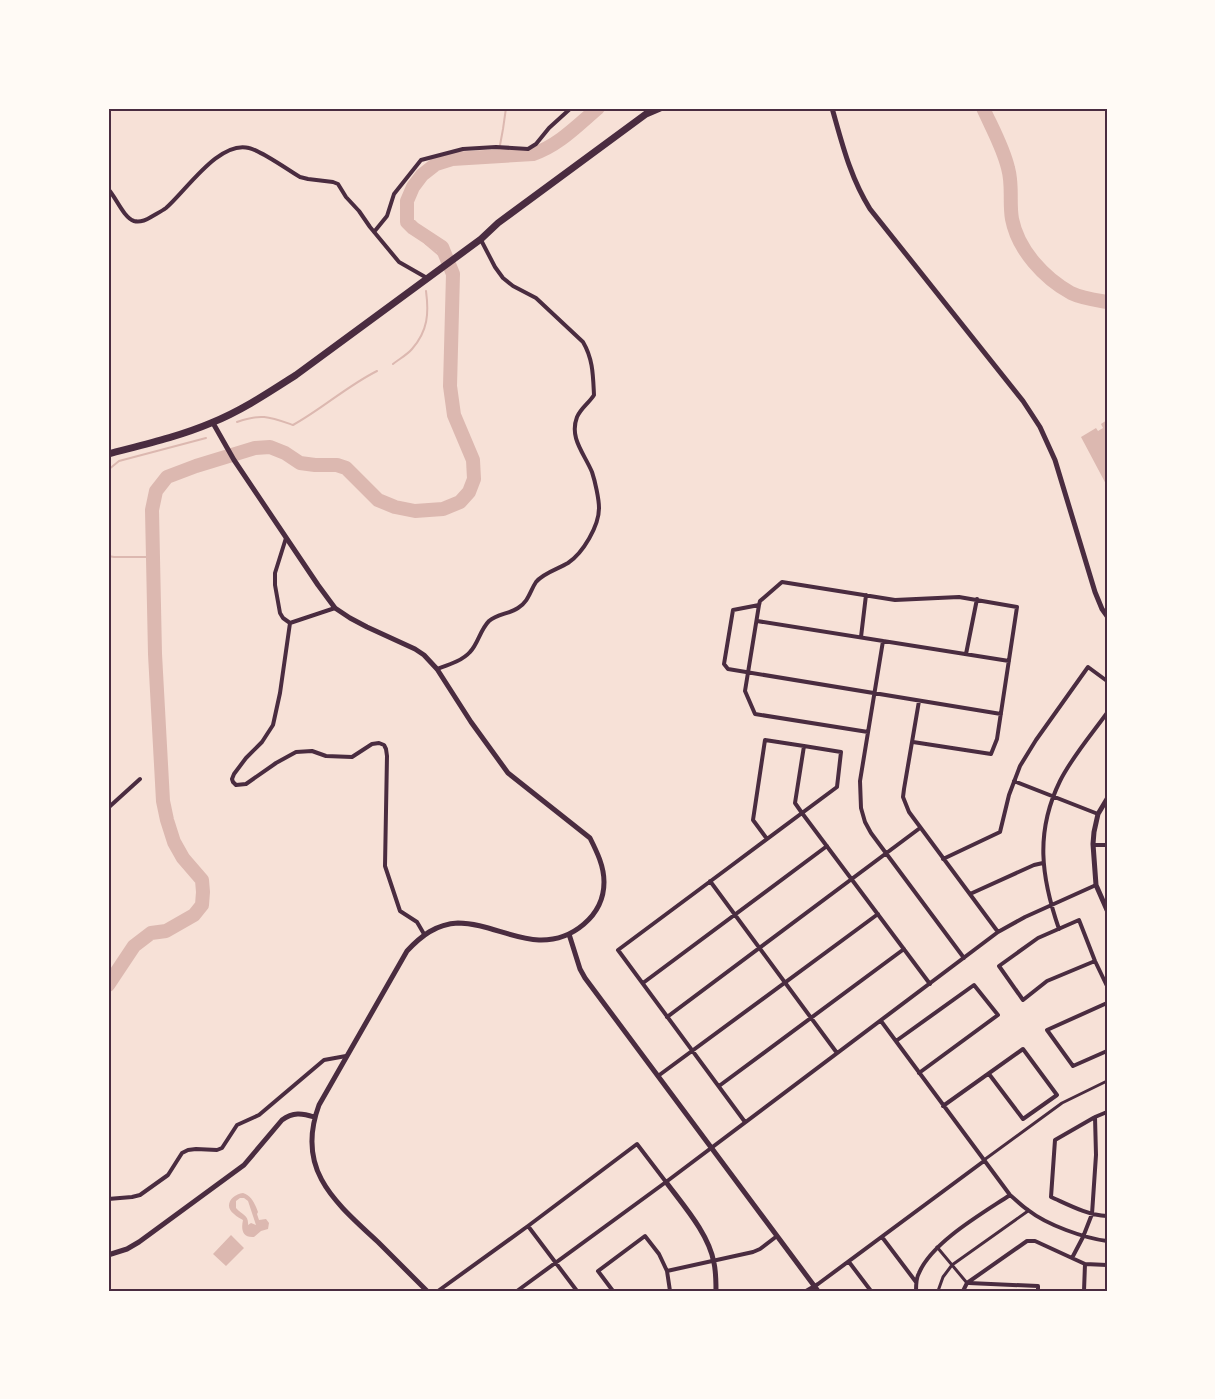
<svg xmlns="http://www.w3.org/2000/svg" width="1215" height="1399" viewBox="0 0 1215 1399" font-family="Commissioner,sans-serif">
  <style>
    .water { fill: #dcb8b0; fill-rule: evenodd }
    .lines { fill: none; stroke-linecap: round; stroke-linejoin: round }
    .stream { stroke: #dcb8b0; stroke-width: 2 }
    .river { stroke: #dcb8b0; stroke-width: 14 }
    .pedestrian { stroke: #4a2c40; stroke-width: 3 }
    .minor { stroke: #4a2c40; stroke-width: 4 }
    .tertiary { stroke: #4a2c40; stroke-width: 5 }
    .trunk { stroke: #4a2c40; stroke-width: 7 }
    .neatline { fill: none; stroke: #4a2c40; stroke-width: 2 }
  </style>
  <rect width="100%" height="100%" fill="#f7e1d7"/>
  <path class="water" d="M1107 420V486L1081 437 1096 428 1098 431 1103 428 1101 424Z
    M243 1193C252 1196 255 1204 258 1212L257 1214 259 1220 266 1219 269 1223 268 1229 261 1231 254 1237C242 1238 241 1229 243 1220 240 1218 237 1217 234 1214 223 1206 232 1194 243 1193ZM240 1198H244L248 1201 256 1225 251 1223 248 1225C249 1215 242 1215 236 1208V1201Z
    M231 1235 244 1248 226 1266 213 1254Z"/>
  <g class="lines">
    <path class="stream" d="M498 156 503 129 506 108
      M413 228 426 244 439 255
      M393 364C399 359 407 355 412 349 428 331 429 313 426 291
      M237 422C261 413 270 417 293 425 322 409 347 386 377 371
      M108 470 119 461 206 438
      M108 556 114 557H153"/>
    <path class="river" d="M983 108C992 128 1003 147 1008 168 1013 185 1009 202 1012 219 1018 250 1044 278 1071 293 1081 298 1095 300 1107 302
      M108 985 134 946 151 933 166 931 194 915 202 905 203 892 202 880 183 858 174 842 167 820 163 801 155 654 152 510 156 491 167 477 196 466 255 448 270 447 285 453 300 463 315 465H337L346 468 378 500 395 507 415 511 443 509 460 502 469 492 474 479 473 460 454 415 450 386 453 274 442 247 413 228 407 222V201L413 187 422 175 436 164 452 159 533 154C558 146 578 125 598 108"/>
    <path class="pedestrian" d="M984 1160 1062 1103 1107 1081
      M937 1247 967 1283
      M938 1291 943 1277 952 1265 1028 1211"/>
    <path class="minor" d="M108 189C116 197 123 217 134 221 140 223 146 220 151 217 156 214 162 211 166 208 186 191 219 140 249 148 262 151 288 170 300 177L308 179 333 182 338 184 346 197 359 211 370 227 399 262 427 278
      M374 232 387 216 394 194 421 160 463 149 496 147 528 149 536 144 549 128 571 108
      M286 538 275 573V585L280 613 283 618 290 623
      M759 605 733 610 724 664 728 669 1001 714
      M757 621 1009 661
      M290 623 280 693 273 725 262 742 246 758 234 774 232 779 233 782 236 785 246 784 276 763 296 752 312 751 326 756 352 757 372 744 379 743 384 745 386 749 387 756 385 866 400 911 417 922 424 934
      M290 623 335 608
      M861 637 866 595
      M883 641 860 781 861 808 865 822 871 833 964 958
      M966 654 977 599
      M437 669C448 665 462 661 470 652 478 644 480 630 489 621 497 614 509 614 518 608 529 601 530 591 536 582 543 573 558 569 568 563 583 553 599 526 599 508 599 499 595 481 592 472 584 453 569 438 577 417 581 408 589 403 594 395 593 375 593 359 583 342L536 298 513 286 503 278 495 267 481 240
      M919 701 904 789 903 797 909 812 998 932
      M868 732 755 714 745 691 759 605 760 601 782 582 895 600 959 597 1017 607 997 739 991 754 913 742
      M1014 781 1098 814
      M108 808 140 779
      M767 839 753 820 765 740 804 746
      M1093 845H1107
      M943 859 1000 832 1009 795 1020 766 1036 740 1088 667 1107 681
      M710 881 837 1053
      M970 894 1034 865 1043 863
      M1059 929C1041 877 1035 832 1060 781 1072 757 1091 735 1107 713
      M1095 961 1047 981 1023 1000 999 966 1038 938 1079 920 1095 961 1107 986
      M643 983 827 846
      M1107 1003 1047 1030 1073 1066 1107 1051
      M667 1017 920 828
      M881 1021 1010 1195C1016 1200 1022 1206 1028 1210 1047 1225 1084 1238 1107 1241
      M896 1041 974 985 998 1015 919 1073
      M658 1076 878 914
      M719 1086 904 949
      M943 1106 1023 1049 1057 1095 1023 1119 989 1074
      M1107 1112 1095 1117 1055 1140 1051 1197C1069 1205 1087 1215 1107 1216
      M745 1122 618 950C691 896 764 841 837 787L841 752 804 746 795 803 802 813 930 984
      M108 1199 132 1197 140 1195 168 1175 182 1153 188 1150 196 1149 217 1150 222 1148 237 1125 259 1115 324 1060 346 1056
      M528 1226 577 1291
      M882 1237 916 1282
      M1072 1258 1083 1237 1092 1214 1096 1155 1095 1117
      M849 1262 871 1291
      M969 1283 1038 1286V1291
      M438 1291 528 1226 637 1144 666 1182
      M517 1291 666 1182 998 932 1025 917 1096 885
      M613 1291 598 1271 645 1236 659 1254 667 1271
      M670 1291 667 1271 753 1252 760 1249 777 1236
      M806 1291 818 1284 984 1161
      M916 1291C916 1285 916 1278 919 1273 932 1242 983 1213 1010 1195
      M963 1291 967 1283 1027 1241H1035L1085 1264 1107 1265
      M1084 1291 1085 1264"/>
    <path class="tertiary" d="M832 108C842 143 850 177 870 209L1023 401 1040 427 1055 460 1095 592 1102 609 1107 616
      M213 423 234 460 318 585 335 608 350 618 367 627 415 649 424 655 437 669 471 722 508 773 590 838C597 852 604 866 604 882 604 916 572 941 539 940 512 939 486 923 458 923 436 924 421 936 407 951L319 1105C295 1170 335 1202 378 1242 394 1258 411 1275 427 1291
      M1107 799 1098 814 1094 832 1093 844 1096 885 1107 910
      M569 934 580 969 585 978 818 1291
      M666 1182C683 1205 709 1234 714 1263 716 1272 716 1282 716 1291
      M108 1255 127 1249 139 1242 244 1165 282 1120C293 1112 302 1113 314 1117"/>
    <path class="trunk" d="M108 454C142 445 178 437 211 423 241 411 268 393 296 375L481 239 498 223 646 114 660 108"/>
  </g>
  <rect width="1215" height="1399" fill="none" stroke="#fffaf5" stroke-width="219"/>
  <rect x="110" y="110" width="996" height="1180" class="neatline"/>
</svg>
